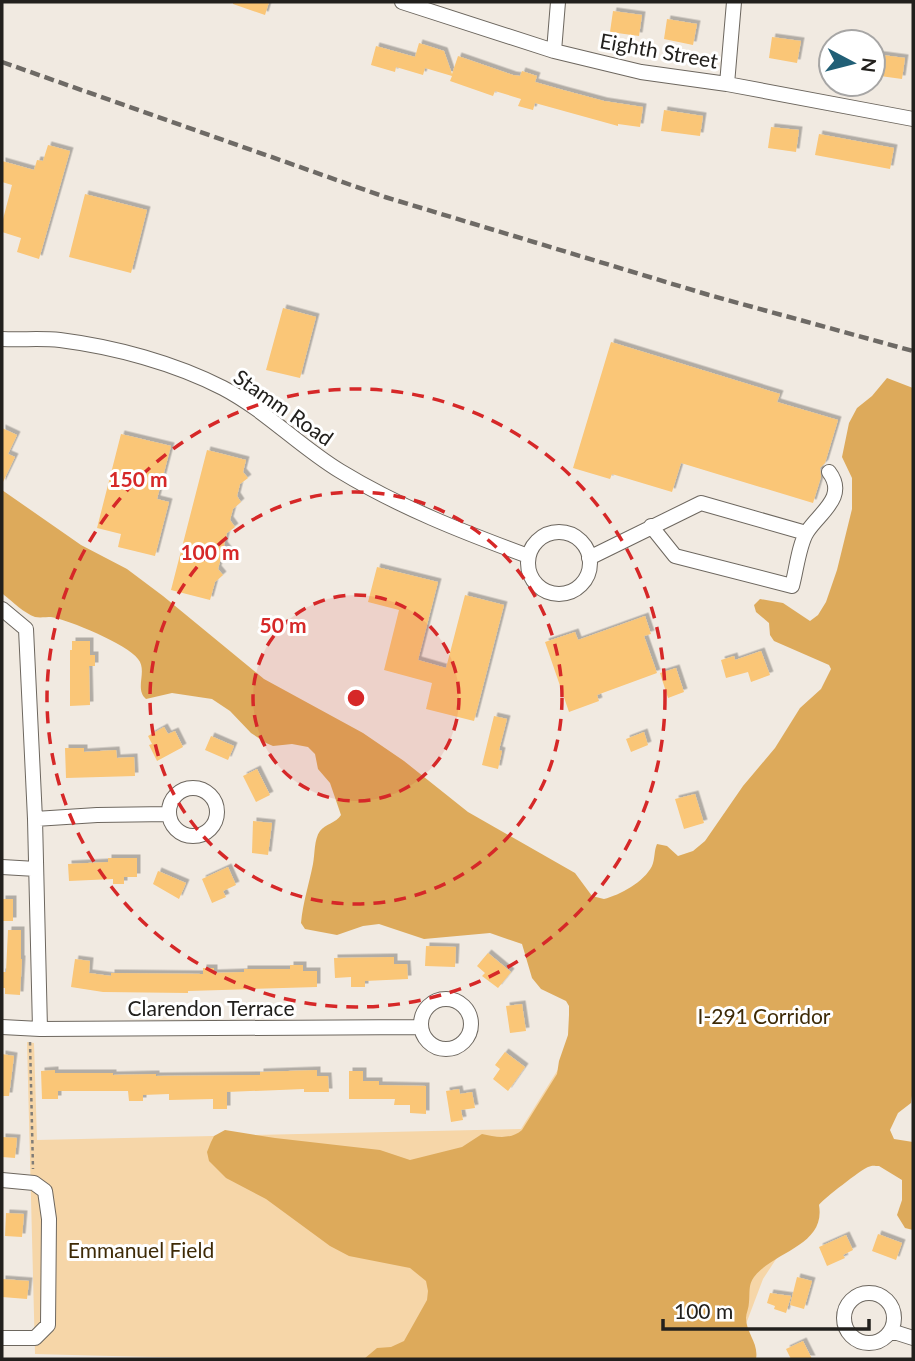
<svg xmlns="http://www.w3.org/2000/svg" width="915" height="1361" viewBox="0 0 915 1361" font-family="Lato,sans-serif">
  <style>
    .green { fill: #f6d6a8 }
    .forest { fill: #ddaa5b }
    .building { fill: #fac677; filter: url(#shadow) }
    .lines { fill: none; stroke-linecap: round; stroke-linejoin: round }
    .minor-casing { stroke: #6d675f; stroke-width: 16 }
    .path { stroke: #817d77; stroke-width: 2.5; stroke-dasharray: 3.5 3.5; stroke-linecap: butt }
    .minor { stroke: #fff; stroke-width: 14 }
    .rail { stroke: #6e6a65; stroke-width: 4.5; stroke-dasharray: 10 5; stroke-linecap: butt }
    .ring { fill: none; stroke: #d62828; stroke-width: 3.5; stroke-dasharray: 12 9 }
    .labels { text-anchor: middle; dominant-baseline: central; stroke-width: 6; stroke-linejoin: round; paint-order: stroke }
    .street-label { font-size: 21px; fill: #22201d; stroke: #fff }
    .park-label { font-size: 21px; fill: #3e2a06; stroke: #fff }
    .centre { fill: #d62828; stroke: #fff; stroke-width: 3.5 }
    .ring-label { font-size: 21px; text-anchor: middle; font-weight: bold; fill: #d62828; stroke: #fff; stroke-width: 6; stroke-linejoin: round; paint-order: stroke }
  </style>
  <defs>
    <filter id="shadow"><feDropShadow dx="3.5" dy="-3.5" stdDeviation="0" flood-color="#0004"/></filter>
  </defs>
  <rect width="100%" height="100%" fill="#f1eae1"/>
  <path class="green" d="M730 809 864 1125 763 1279 735 1353C502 1360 268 1361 35 1354L27 1042 34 1043 37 1140 521 1129 678 877Z"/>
  <path class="forest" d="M887 378 913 388V1088L911 1103 898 1113 890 1130 894 1139 913 1142V1230L905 1228 897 1215 902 1200V1180L879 1166C874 1166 873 1165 868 1167 862 1169 822 1200 819 1205 826 1246 774 1251 754 1277 748 1285 750 1293 749 1302 749 1308 746 1313 746 1318 746 1333 759 1343 756 1359H364L377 1348 391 1347 404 1341 427 1300 428 1291 426 1281 410 1268 349 1256 330 1246 266 1199 226 1178 209 1161 207 1152 211 1142 214 1136 225 1130 275 1138 380 1150 410 1160 462 1147 482 1134C495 1137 511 1140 522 1130L557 1074 559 1061 568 1035 569 1015V1006L566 1001 541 989 532 978 522 944 490 933 424 939 379 924 363 926 337 935 305 929 301 923C303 902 309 884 313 864 315 854 314 839 320 831 325 824 336 823 341 815L330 783 318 769 315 754 308 747 292 744 273 746 266 743 251 733 230 711 212 699 172 693 146 699C134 689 148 671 138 659 127 644 69 620 51 617 46 617 40 618 35 617 24 613 13 602 4 595L2 593V490L81 545 127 569 163 596 264 679 363 733 404 761 468 812 575 873 592 896 604 899C620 895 644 882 652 866 655 859 654 850 657 844L667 846 678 856 693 851 705 841 743 786 775 748 800 708 821 689 831 669 829 665 774 641 770 635 769 623 756 612 754 605 760 599 783 603 810 621 818 615 826 602 837 570 852 509V478L842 457 849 423 857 408 872 396Z"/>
  <path class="building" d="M233 2H269L265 15 233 4Z
    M613 11 642 15 639 36 610 32Z
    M667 19 697 24 693 45 664 39Z
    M772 37 801 41 797 63 769 58Z
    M419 43 444 51 452 74 458 56 513 75 520 76 522 71 537 76 535 82 563 90 604 101 643 107 640 127 618 124V126L535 103 533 110 518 106 521 99 495 91 493 96 450 81 452 76 425 68 423 75 396 67 395 72 371 65 376 46 415 57Z
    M875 54 905 58 902 79 873 75Z
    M664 110 703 116 700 136 661 131Z
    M771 127 799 130 796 152 768 148Z
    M819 134 894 148 890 169 815 155Z
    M48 145 70 151 39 259 17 252 21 238 2 232V223L12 185 2 182V161L34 170 37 160 43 161Z
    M85 194 147 210 131 273 69 257Z
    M283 308 316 317 300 378 266 370Z
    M611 342 780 394 777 402 838 420 825 463 820 468 821 477 813 503 681 463 672 492 612 474 610 479 573 468Z
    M2 428 17 435 8 454 15 457 2 484Z
    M121 434 171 446 157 499 169 502 155 556 118 547 121 534 97 528Z
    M207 450 246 460 243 472 248 478 240 484 237 496 241 502 233 509 230 520 235 527 227 533 224 545 229 551 221 558 218 569 223 575 215 582 210 600 171 590Z
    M377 567 438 582 418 660 446 668 465 595 504 605 474 721 426 709 432 683 384 670 399 610 368 602Z
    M645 616 651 634 644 636 657 673 597 695 599 701 569 712 545 642 575 632 578 640Z
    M72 641H90V655H95V666H89L90 705 70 706V650H72Z
    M761 651 770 675 751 682 748 672 726 678 721 660 734 656 735 660Z
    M676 668 684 692 668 698 660 673Z
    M494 716 507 719 499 750 502 751 498 769 482 765Z
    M164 727 168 734 175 731 183 747 157 761 149 745 152 744 148 736Z
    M644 732 648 745 631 752 626 739Z
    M211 736 234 746 228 760 205 750Z
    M65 748H84V752L116 750 117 758 134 757 135 776 66 778Z
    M257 769 270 795 256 802 243 776Z
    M695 794 704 823 684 829 675 799Z
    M253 821 272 823 268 855 252 853Z
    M108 858H137V877H124V884H113V879L69 881 68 864 108 862Z
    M228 867 236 885 223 891 226 897 212 903 202 879Z
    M158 871 186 883 179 899 153 884Z
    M2 899H13V921H2Z
    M8 930H21V959H22L20 995 5 994V988H2V972H6Z
    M426 946 456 947 455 967 425 966Z
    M488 953 511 972 498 988 482 976 485 973 477 966Z
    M394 957V964H407L408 979 365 981V987H351V977L335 978 334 958Z
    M75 959 90 961 89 973 111 976V973L203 974V968H214V973L244 972V969H290V965H303V971H317V987L188 991V993L103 992 71 987Z
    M522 1004 526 1031 510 1033 506 1006Z
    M505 1052 525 1067 508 1091 493 1079 500 1069 495 1065Z
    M2 1054 14 1056 9 1096H2Z
    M55 1070V1073H113V1075L156 1074V1076L260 1075V1072L317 1070V1076H328L329 1092H304V1089L227 1092V1109H213V1099L169 1100V1094L143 1095V1101H129L128 1091H58V1099H42L41 1071Z
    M349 1071H363V1081H379V1085L426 1086V1114L410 1113V1105H394L395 1099H349Z
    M459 1089 460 1094 472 1092 475 1108 461 1110 463 1120 451 1122 446 1091Z
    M2 1137 17 1138 15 1158 2 1157Z
    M6 1213 24 1214 22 1237 5 1236Z
    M878 1234 902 1243 896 1260 872 1251Z
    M846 1235 853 1250 843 1255 845 1258 827 1266 819 1247Z
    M797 1277 812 1281 804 1309 790 1305Z
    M2 1279 29 1281 27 1299 2 1297Z
    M770 1293 791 1296 786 1313 774 1309 775 1306 767 1303Z
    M803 1341 812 1359H791L786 1349Z"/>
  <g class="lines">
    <defs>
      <path id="minor" d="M402 2 554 51 641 72 727 84 913 119
        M554 51 558 2
        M727 84 734 2
        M2 339C21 340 41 338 60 340 115 347 174 363 223 388 265 410 299 446 340 471 399 507 463 532 528 556
        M651 526 675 556 792 586C796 572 799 544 807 532 819 513 848 497 829 472
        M528 563a31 31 0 1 1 62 0a31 31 0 1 1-62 0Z
        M589 558 701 503 806 533
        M2 609 26 629 35 819 40 1029
        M169 812a24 24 0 1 1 48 0a24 24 0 1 1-48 0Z
        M35 819 97 815 169 814
        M2 867 36 869
        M421 1024a25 25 0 1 1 50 0a25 25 0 1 1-50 0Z
        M2 1027 40 1029 421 1027
        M2 1180 34 1183 45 1191 49 1219 48 1325 35 1338H2
        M844 1318a25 25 0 1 1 50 0a25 25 0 1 1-50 0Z
        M891 1331 913 1338"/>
    </defs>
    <use href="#minor" class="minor-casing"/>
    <path class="path" d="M30 1042 33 1169"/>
    <use href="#minor" class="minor"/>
    <path class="rail" d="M2 62 385 197 709 295 913 351"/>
  </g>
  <circle cx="356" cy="698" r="103" fill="#d62828" fill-opacity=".12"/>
  <g class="ring">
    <circle cx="356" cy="698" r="103"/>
    <circle cx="356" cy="698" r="206"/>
    <circle cx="356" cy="698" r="309"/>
  </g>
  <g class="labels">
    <g class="street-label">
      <text transform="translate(659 50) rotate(10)">Eighth Street</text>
      <text transform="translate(284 407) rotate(35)">Stamm Road</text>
      <text x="211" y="1007">Clarendon Terrace</text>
    </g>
    <g class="park-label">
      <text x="764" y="1015">I-291 Corridor</text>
      <text x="141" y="1249">Emmanuel Field</text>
    </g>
  </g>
  <circle cx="356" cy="698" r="10" class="centre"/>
  <g class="ring-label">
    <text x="138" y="487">150 m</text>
    <text x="210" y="560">100 m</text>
    <text x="283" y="633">50 m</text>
  </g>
  <rect width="915" height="1361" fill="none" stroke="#22201d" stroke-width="7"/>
  <g transform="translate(852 63) rotate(97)"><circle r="33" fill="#ffffff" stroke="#a7a6a5" stroke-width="2"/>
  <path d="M0-5L12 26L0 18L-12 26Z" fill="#215f76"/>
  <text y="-10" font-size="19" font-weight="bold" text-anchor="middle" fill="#22201d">N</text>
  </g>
  <path d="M663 1319v10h206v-10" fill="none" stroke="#22201d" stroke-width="3.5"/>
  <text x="674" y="1319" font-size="21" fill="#22201d" stroke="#ffffff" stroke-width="5" paint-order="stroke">100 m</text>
</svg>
